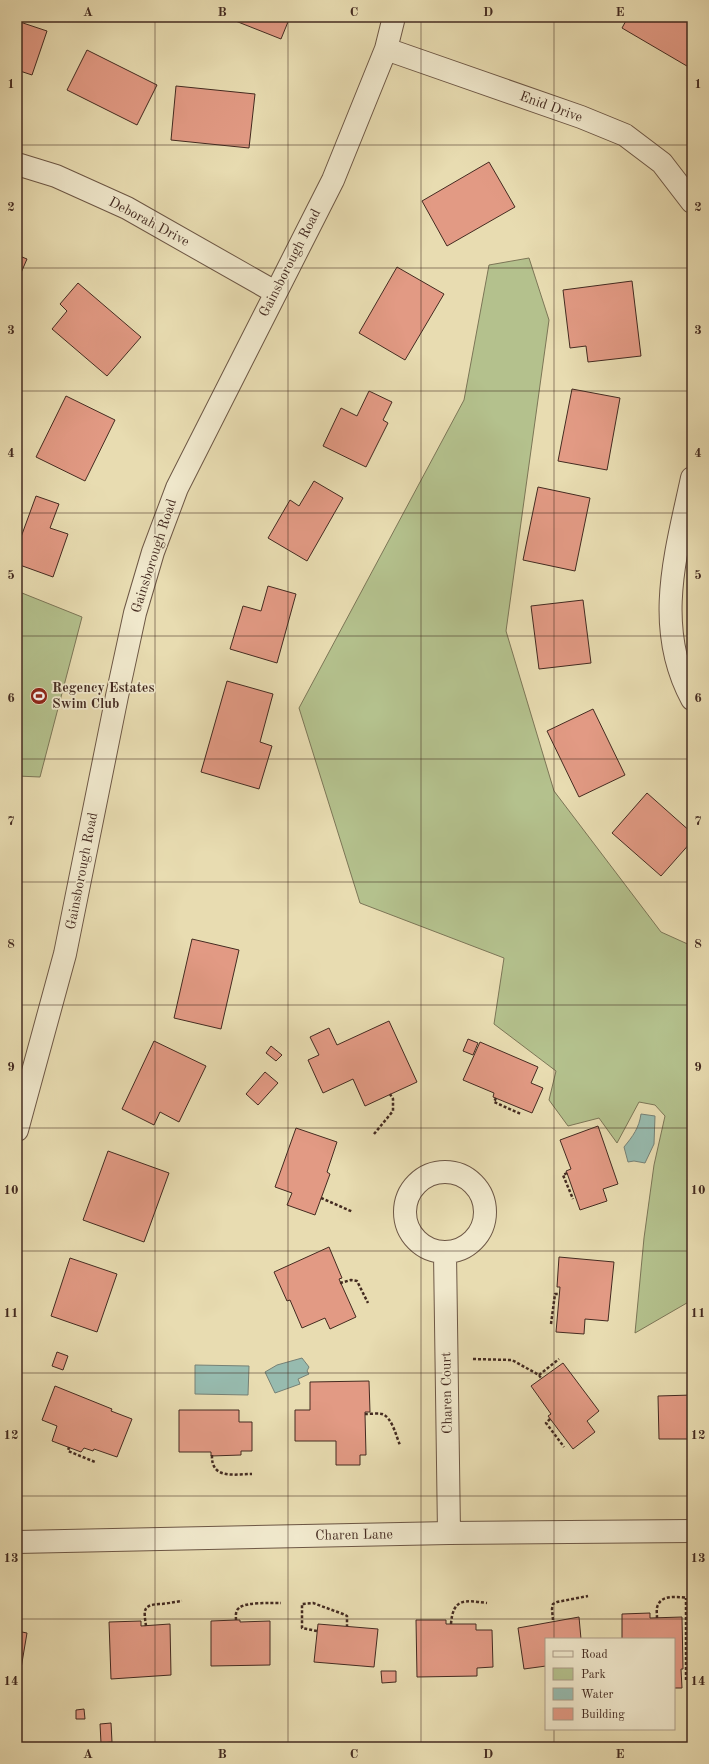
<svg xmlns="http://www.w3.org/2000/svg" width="709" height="1764" viewBox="0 0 709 1764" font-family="'Old Standard TT',serif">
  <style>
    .green { fill: #b4c18d; stroke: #7c7657 }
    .water { fill: #97bbaf; stroke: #768176 }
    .building { fill: #e29a84; stroke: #442b21 }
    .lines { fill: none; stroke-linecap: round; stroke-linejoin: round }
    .minor-casing { stroke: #6d5745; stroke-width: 24 }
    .path { stroke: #442b21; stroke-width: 2.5; stroke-dasharray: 3 2; stroke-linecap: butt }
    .minor { stroke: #f0e8cc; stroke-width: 22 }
    .grid { fill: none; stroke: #442b21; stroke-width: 1; stroke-opacity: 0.55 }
    .labels { text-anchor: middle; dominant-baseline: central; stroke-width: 3.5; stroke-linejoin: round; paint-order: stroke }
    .street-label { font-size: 14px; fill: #442b21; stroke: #f0e8cc }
    .poi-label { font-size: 14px; font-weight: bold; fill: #442b21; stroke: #f0e8cc; text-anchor: start }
    .neatline { fill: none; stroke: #442b21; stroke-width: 1.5 }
    .grid-label { font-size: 13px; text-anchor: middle; font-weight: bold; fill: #442b21 }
  </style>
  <rect width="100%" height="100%" fill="#e8dcb1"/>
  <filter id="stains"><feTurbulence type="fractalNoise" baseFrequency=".005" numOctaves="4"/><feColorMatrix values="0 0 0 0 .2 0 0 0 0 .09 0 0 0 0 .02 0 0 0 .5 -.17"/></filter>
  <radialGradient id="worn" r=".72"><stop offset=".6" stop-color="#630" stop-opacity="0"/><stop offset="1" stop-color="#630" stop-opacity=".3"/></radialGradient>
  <path class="green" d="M529 258 549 320 506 631 554 791 661 932 692 946V1300L635 1333 644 1238 654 1165 665 1116 655 1105 639 1102 617 1143 599 1118 568 1126 549 1100 556 1071 494 1024 504 958 360 903 299 708 464 400 489 265Z
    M17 591 82 617 40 777 17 776Z"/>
  <path class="water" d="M641 1114 655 1116 654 1144 645 1163 634 1161 628 1162 624 1147C633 1136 639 1128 641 1114Z
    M302 1358 309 1367 307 1371 309 1374 298 1379 300 1384 275 1393 265 1372 277 1365Z
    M195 1365 249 1366 248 1395 195 1394Z"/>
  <path class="building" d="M234 17H290L281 39 233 20Z
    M628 17H692V69L622 28Z
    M17 21 47 31 32 75 17 70Z
    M87 50 157 85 137 125 67 90Z
    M176 86 255 94 249 148 171 140Z
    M489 162 515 207 447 246 422 201Z
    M17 255 27 259 17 282Z
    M397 267 444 294 405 360 359 333Z
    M632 281 641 356 588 362 586 346 570 348 563 290Z
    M78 283 141 337 107 376 52 329 67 311 60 304Z
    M572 389 620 398 607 470 558 461Z
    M369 391 392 402 383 420 388 423 366 467 323 446 341 408 357 416Z
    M66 396 115 420 85 481 36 457Z
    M314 481 343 498 307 561 268 538 290 500 299 506Z
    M538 487 590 498 575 571 523 560Z
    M36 496 59 504 50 528 68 534 53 577 17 564V548Z
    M268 586 296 594 277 663 230 649 243 606 261 611Z
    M583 600 591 663 539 669 531 606Z
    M227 681 273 694 260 742 272 746 259 789 201 772Z
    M593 709 625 775 579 797 547 731Z
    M647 793 692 833V841L661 876 612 833Z
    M192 939 239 950 221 1029 174 1018Z
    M389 1021 417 1082 365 1106 353 1079 323 1093 308 1060 319 1055 310 1037 329 1028 337 1045Z
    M468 1039 478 1043 473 1055 463 1051Z
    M154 1041 206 1066 179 1122 160 1112 154 1125 122 1109Z
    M480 1042 538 1067 531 1083 543 1088 532 1113 493 1097 494 1093 463 1080Z
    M271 1046 282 1055 276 1061 266 1053Z
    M265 1072 278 1083 258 1105 246 1094Z
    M598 1126 618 1184 603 1189 607 1201 580 1210 567 1173 566 1171 571 1169 560 1140Z
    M296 1128 337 1142 327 1172 330 1174 315 1215 287 1205 292 1193 275 1187Z
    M108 1151 169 1173 144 1242 83 1220Z
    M329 1247 342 1278 339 1279 356 1317 330 1329 325 1318 302 1328 290 1300 287 1301 274 1272Z
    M559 1257 614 1262 608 1321 585 1319 584 1334 556 1332 560 1287H557Z
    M70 1258 117 1274 97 1332 51 1316Z
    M57 1352 68 1356 63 1370 52 1366Z
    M563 1363 599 1411 587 1421 595 1432 573 1449 548 1416 551 1414 531 1386Z
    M369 1381 370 1412H365V1414L366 1455H360V1465H336V1441H295V1410H310V1382Z
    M55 1386 112 1409 111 1411 132 1419 117 1457 94 1449 93 1451 84 1448 81 1452 52 1441 57 1426 42 1420Z
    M692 1395V1439H659L658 1396Z
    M179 1410H239V1422H252V1451H241V1455L211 1456V1452H179Z
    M650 1613V1618L682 1617 683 1669H681L682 1688H674V1639H622V1614Z
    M579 1617 581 1639H546V1666L524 1669 518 1628Z
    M236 1620H240V1622L270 1621V1665L211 1666V1621Z
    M416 1620H446V1624H476V1630H492L493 1667 477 1668V1676L417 1677Z
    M141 1621V1626L170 1624 171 1675 111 1679 109 1622Z
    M318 1624 378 1629 374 1667 314 1662Z
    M17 1631 27 1633 17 1692Z
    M381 1671H396V1682L382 1683Z
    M84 1709 85 1719H76V1710Z
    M111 1723 112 1742 101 1743 100 1724Z"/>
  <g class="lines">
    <defs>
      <path id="minor" d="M386 49 581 117 625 135 662 163 692 202
        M17 164 56 176 127 208 275 292
        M692 478C676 553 653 627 692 699
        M17 1130 65 954 117 696 135 613 153 552 177 488 333 180 386 49 394 17
        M405 1212a40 40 0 1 1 80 0a40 40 0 1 1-80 0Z
        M445 1253 449 1533
        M17 1542 449 1533 692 1531"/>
    </defs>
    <use href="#minor" class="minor-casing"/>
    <path class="path" d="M496 1098 494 1102 521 1114
      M374 1134 393 1111V1099L390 1094
      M567 1173 563 1175 573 1199
      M321 1198 353 1212
      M340 1283 351 1280 357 1281 368 1303
      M551 1324 555 1294H559
      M473 1359 512 1360 539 1375 541 1378
      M539 1375 559 1359
      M365 1414C370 1414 377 1413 382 1414 392 1417 396 1436 400 1445
      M550 1419 546 1423 564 1447
      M69 1447 68 1451 95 1462
      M212 1455C211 1480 235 1474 252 1474
      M657 1618C657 1614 656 1608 658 1605 663 1593 682 1598 691 1598
      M236 1620C236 1616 235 1611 239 1608 245 1602 272 1603 281 1603
      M553 1620 552 1609 553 1604 557 1602 588 1596
      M451 1624C453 1598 464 1600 487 1603
      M146 1626C144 1611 142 1605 159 1604 166 1604 174 1602 182 1601
      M317 1631 302 1628V1604L313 1603 343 1614 347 1616V1626
      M686 1680V1598"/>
    <use href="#minor" class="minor"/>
  </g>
  <path class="grid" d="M155 17V1747M288 17V1747M421 17V1747M554 17V1639M17 145H692M17 268H692M17 391H692M17 513H692M17 636H692M17 759H692M17 882H692M17 1005H692M17 1128H692M17 1251H692M17 1373H692M17 1496H692M17 1619H692M554 1729V1747"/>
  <defs>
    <symbol id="stadium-disc" viewBox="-11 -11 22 22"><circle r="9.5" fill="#8f2418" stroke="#f0e8cc"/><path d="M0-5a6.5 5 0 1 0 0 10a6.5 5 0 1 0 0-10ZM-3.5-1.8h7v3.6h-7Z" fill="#fff"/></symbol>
  </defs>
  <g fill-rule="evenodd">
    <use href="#stadium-disc" x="29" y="686" width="20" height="20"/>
  </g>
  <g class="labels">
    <g class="street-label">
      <text transform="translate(551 107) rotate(20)">Enid Drive</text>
      <text transform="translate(149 222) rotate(28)">Deborah Drive</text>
      <text transform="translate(290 263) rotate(-63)">Gainsborough Road</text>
      <text transform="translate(154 556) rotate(-72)">Gainsborough Road</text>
      <text transform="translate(82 871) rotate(-79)">Gainsborough Road</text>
      <text transform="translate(447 1393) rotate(-91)">Charen Court</text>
      <text transform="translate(354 1535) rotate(-1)">Charen Lane</text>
    </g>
    <g class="poi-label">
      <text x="52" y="688">Regency Estates<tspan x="52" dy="16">Swim Club</tspan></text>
    </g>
  </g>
  <rect width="709" height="1764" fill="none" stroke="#e8dcb1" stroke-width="44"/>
  <rect x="545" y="1638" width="130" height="92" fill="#f0e8cc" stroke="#ab9c88"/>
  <rect x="553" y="1651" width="20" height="6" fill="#f0e8cc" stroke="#ab9c88"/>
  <text x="581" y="1658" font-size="12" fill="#442b21">Road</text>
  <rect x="553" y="1668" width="20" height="12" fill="#b4c18d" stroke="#ab9c88"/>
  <text x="581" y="1678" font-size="12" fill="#442b21">Park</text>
  <rect x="553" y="1688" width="20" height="12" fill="#97bbaf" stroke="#ab9c88"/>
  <text x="581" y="1698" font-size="12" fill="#442b21">Water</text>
  <rect x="553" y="1708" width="20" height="12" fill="#e29a84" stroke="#ab9c88"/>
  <text x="581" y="1718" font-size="12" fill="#442b21">Building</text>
  <rect x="22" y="22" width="665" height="1720" class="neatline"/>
  <g class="grid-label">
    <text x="88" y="16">A</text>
    <text x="222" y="16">B</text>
    <text x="354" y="16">C</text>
    <text x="488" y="16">D</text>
    <text x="620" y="16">E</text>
    <text x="11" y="88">1</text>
    <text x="698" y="88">1</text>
    <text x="11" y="211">2</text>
    <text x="698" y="211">2</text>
    <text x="11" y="334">3</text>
    <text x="698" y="334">3</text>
    <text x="11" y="457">4</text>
    <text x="698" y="457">4</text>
    <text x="11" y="579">5</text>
    <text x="698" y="579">5</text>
    <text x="11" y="702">6</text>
    <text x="698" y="702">6</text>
    <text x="11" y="825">7</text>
    <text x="698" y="825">7</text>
    <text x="11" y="948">8</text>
    <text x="698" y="948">8</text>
    <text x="11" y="1071">9</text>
    <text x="698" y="1071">9</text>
    <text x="11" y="1194">10</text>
    <text x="698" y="1194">10</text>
    <text x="11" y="1317">11</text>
    <text x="698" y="1317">11</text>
    <text x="11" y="1439">12</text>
    <text x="698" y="1439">12</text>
    <text x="11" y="1562">13</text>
    <text x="698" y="1562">13</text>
    <text x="11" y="1685">14</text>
    <text x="698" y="1685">14</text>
    <text x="88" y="1758">A</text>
    <text x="222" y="1758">B</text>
    <text x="354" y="1758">C</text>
    <text x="488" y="1758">D</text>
    <text x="620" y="1758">E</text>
  </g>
  <rect width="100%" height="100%" filter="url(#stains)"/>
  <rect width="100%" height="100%" fill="url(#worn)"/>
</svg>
